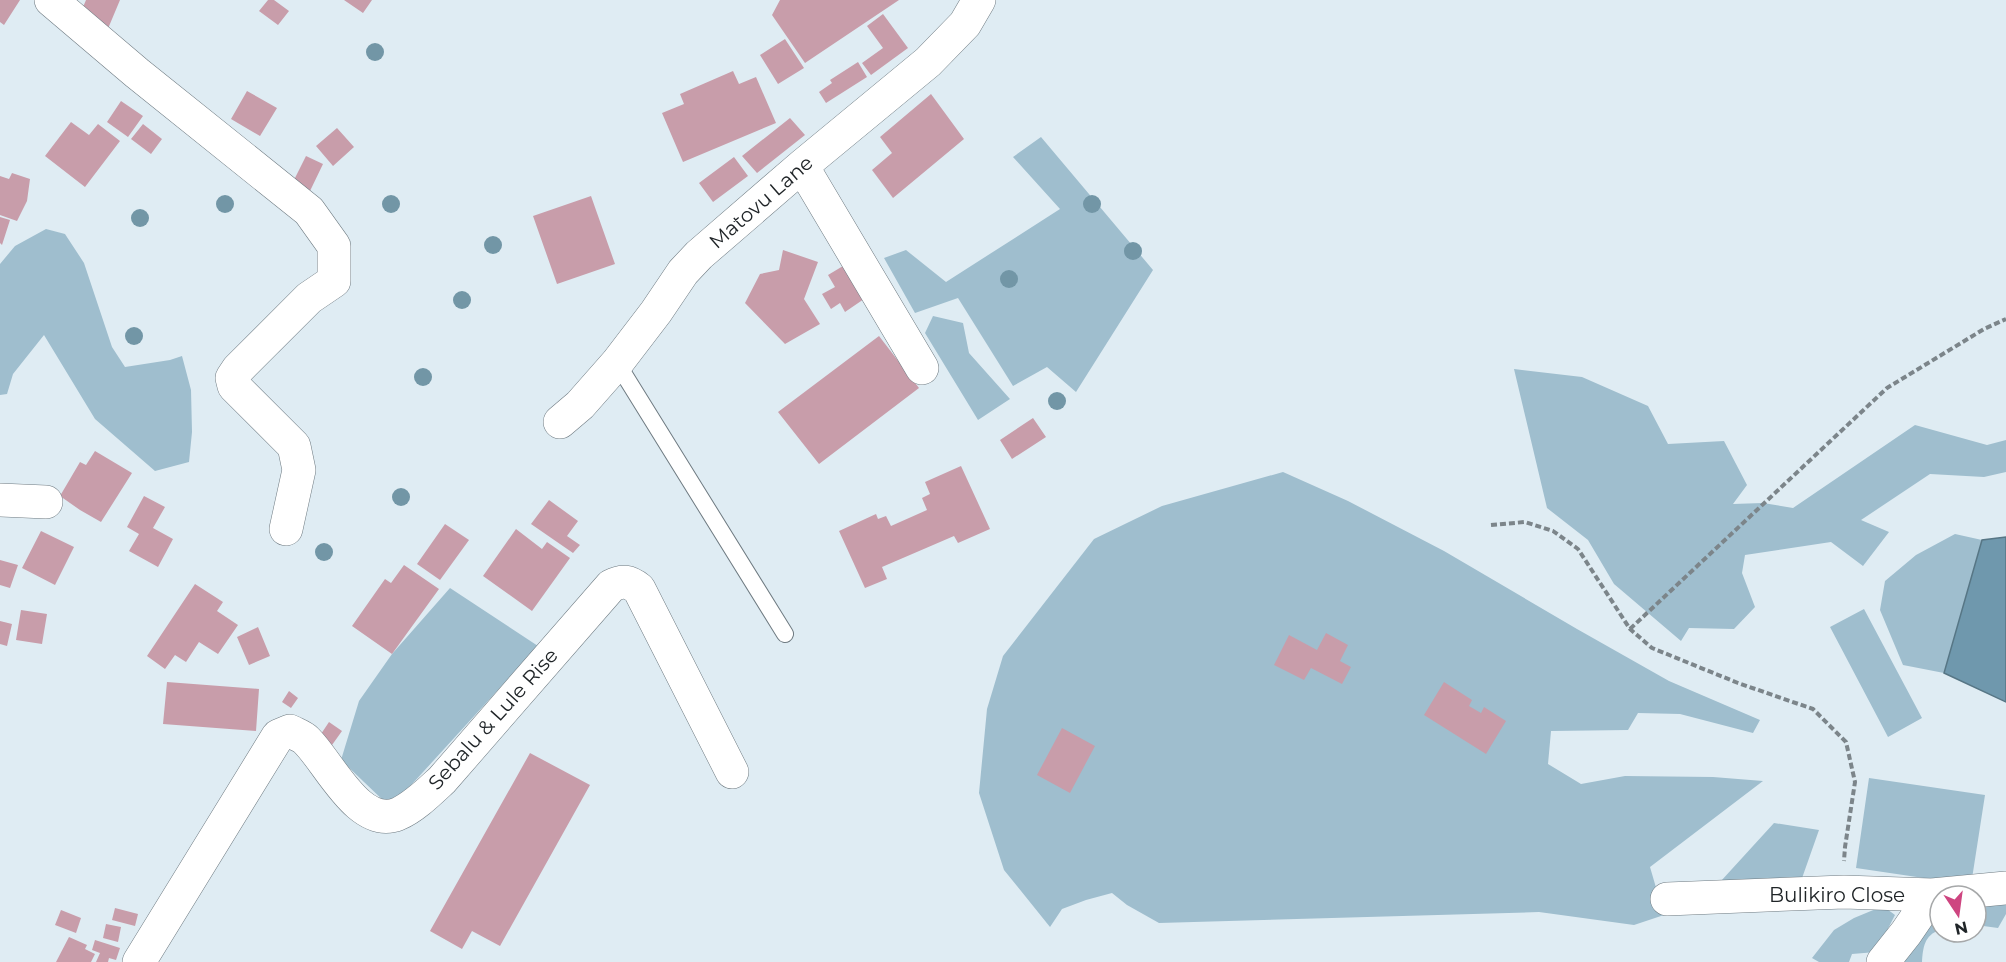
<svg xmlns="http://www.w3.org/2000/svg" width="2006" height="962" viewBox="0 0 2006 962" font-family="Montserrat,sans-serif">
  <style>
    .green { fill: #9fbece }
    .water { fill: #6f98ad; stroke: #577685; stroke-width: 1.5 }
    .building { fill: #c89daa }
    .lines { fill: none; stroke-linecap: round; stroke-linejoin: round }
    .lane-casing { stroke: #6f7b82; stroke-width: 18 }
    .street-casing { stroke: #6f7b82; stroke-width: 34 }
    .path { stroke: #7c858a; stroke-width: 4; stroke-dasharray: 6 3; stroke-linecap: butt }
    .lane { stroke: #fff; stroke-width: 16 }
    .street { stroke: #fff; stroke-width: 33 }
    .tree { fill: #7296a6 }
    .labels { text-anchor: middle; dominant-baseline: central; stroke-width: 4.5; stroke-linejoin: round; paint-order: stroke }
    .street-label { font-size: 20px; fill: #202528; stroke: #fff }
  </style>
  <rect width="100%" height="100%" fill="#dfecf3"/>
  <path class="green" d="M1041 137 1153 270 1076 392 1047 367 1013 386 958 298 915 313 884 258 906 250 946 282 1060 209 1013 157Z
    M46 229 65 234 84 263 112 347 125 367 170 360 182 356 191 390 192 432 189 462 155 471 95 419 44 335 13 374 7 394 0 395V264L15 246Z
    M933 316 963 323 969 353 1010 399 978 420 925 333Z
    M1514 369 1582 377 1648 406 1668 444 1724 441 1747 485 1733 504 1763 503 1793 508 1915 425 1987 445 2006 440V472L1984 477 1930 474 1861 520 1889 532 1863 566 1831 542 1745 555 1742 573 1755 607 1734 629 1689 628 1681 641 1614 584 1588 540 1547 508Z
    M1283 472 1348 501 1444 551 1577 629 1669 681 1760 720 1753 733 1680 714 1638 713 1628 730 1551 731 1548 764 1581 784 1625 776 1713 777 1763 781 1650 867 1664 915 1634 925 1539 912 1159 923 1127 905 1112 893 1086 900 1062 909 1050 927 1004 870 979 793 987 709 1003 656 1094 539 1162 506Z
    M1955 534 1982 540 1944 673 1903 665 1880 610 1885 581 1916 555Z
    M450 588 538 646 403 794 387 804 341 760 359 701 392 654Z
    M1864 609 1922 718 1888 737 1830 627Z
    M1869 778 1985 795 1971 885 1856 868Z
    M1774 823 1819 830 1801 881H1721Z
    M1940 899V930C1924 935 1923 948 1922 962H1896Z
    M2006 900V914L1998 928 1976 925V901Z
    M1883 906 1895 915 1876 952 1852 954 1849 962H1819L1812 958 1834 930 1854 918Z"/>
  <path class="water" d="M2006 537V702L1944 673 1982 540Z"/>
  <path class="building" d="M0 0H20L4 25 0 22Z
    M86 0H120L107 31 78 19Z
    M268 0H274L289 11 278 25 259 11Z
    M344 0H372L363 13Z
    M780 0H899L805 63 772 15Z
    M883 14 908 48 871 75 862 63 883 48 867 26Z
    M785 39 804 68 778 84 760 55Z
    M858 62 867 77 826 103 819 92 832 83 830 80Z
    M733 71 739 84 756 77 776 123 683 162 662 113 684 104 680 94Z
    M247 91 277 108 260 136 231 119Z
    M931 94 964 139 893 198 872 170 892 153 880 137Z
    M121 101 143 116 128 137 107 122Z
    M790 118 805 135 757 173 742 156Z
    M71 122 89 135 98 124 120 141 85 187 45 156Z
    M143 124 162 139 151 154 131 139Z
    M337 128 354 147 333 166 316 146Z
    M306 156 323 164 310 191 293 182Z
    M734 157 748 176 713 202 699 183Z
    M12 173 30 179 27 201 17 221 0 215V176L9 179Z
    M591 196 615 264 557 284 533 216Z
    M0 217 10 220 2 245 0 243Z
    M783 250 818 262 804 299 820 324 785 344 745 303 760 274 779 270Z
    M843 266 864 299 845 312 840 303 831 309 822 294 835 287 828 275Z
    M879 336 919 388 819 464 778 412Z
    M1033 418 1046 437 1012 459 1000 440Z
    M95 451 132 473 101 522 80 510 60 496 80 462 86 465Z
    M961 466 990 529 958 543 954 536 882 567 887 579 865 588 839 531 876 514 878 519 886 516 891 526 927 510 922 498 930 494 925 482Z
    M144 496 165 507 153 528 173 539 158 567 129 551 139 534 127 527Z
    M549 500 578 521 567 536 580 545 573 553 531 524Z
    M445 524 469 540 440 580 417 564Z
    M516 529 542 549 547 542 570 558 532 611 483 576Z
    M41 531 74 547 55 585 22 568Z
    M0 560 18 565 10 588 0 585Z
    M404 565 439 589 392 654 352 626 385 579 391 583Z
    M195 584 223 602 217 611 238 625 218 654 199 642 186 662 175 655 165 669 147 656Z
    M21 610 47 614 42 644 16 640Z
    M0 621 12 624 7 646 0 644Z
    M258 627 270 656 249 665 237 637Z
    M1326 633 1348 645 1340 661 1351 667 1342 684 1311 668 1304 680 1274 665 1289 635 1317 650Z
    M167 682 259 689 256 731 163 724Z
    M1444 682 1472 700 1469 706 1481 713 1484 707 1506 721 1486 754 1424 715Z
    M289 691 298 698 291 708 282 702Z
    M329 722 342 731 327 752 315 743Z
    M1062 728 1095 746 1070 793 1037 775Z
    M530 753 590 785 500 946 472 931 462 949 430 931Z
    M115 908 138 914 135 926 112 920Z
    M61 910 81 918 76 933 55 925Z
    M106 924 121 927 118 942 103 938Z
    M69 937 87 945 85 949 95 954 91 962H56Z
    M95 940 120 948 116 960 109 958 108 962H96L100 953 92 950Z"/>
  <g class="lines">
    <defs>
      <path id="lane" d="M617 363 785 634"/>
      <path id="street" d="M51 0 137 73 309 211 334 246V281L309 298 238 369 232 378 234 386 294 446 299 470 286 529
        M802 166 922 368
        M560 422 580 405 617 363 656 312 683 272 699 255 802 166 928 62 965 24 979 0
        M0 500 46 502
        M1667 899 1844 892 1932 895 2006 888
        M139 962 278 736 290 731C295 734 302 736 306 740 329 762 359 830 398 814 414 807 429 792 442 780L611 586C622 580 629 581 639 589L732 772
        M1883 962 1906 933 1932 895"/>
    </defs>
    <use href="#lane" class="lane-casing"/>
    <use href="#street" class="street-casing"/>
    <path class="path" d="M1491 525 1525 522 1553 531 1578 549 1630 629 1652 648 1738 683 1813 709 1846 742 1855 782 1845 847 1844 861
      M1630 629 1887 388 1984 329 2006 319"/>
    <use href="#lane" class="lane"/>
    <use href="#street" class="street"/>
  </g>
  <g class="tree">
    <circle cx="375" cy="52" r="9"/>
    <circle cx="225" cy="204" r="9"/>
    <circle cx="391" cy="204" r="9"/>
    <circle cx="1092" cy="204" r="9"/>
    <circle cx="140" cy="218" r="9"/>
    <circle cx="493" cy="245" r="9"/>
    <circle cx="1133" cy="251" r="9"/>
    <circle cx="1009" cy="279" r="9"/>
    <circle cx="462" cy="300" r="9"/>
    <circle cx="134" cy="336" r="9"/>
    <circle cx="423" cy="377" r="9"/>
    <circle cx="1057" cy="401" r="9"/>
    <circle cx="401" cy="497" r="9"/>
    <circle cx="324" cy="552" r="9"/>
  </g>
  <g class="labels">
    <g class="street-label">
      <text transform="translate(761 202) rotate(-41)">Matovu Lane</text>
      <text transform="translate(493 719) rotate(-48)">Sebalu &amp; Lule Rise</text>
      <text x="1837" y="895">Bulikiro Close</text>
    </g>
  </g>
  <g transform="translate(1958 914) rotate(167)"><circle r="28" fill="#ffffff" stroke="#a6a8a9" stroke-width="1.5"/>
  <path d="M0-4.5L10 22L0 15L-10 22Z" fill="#ce4580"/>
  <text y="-9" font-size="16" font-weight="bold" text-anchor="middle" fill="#202528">N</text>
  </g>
</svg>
